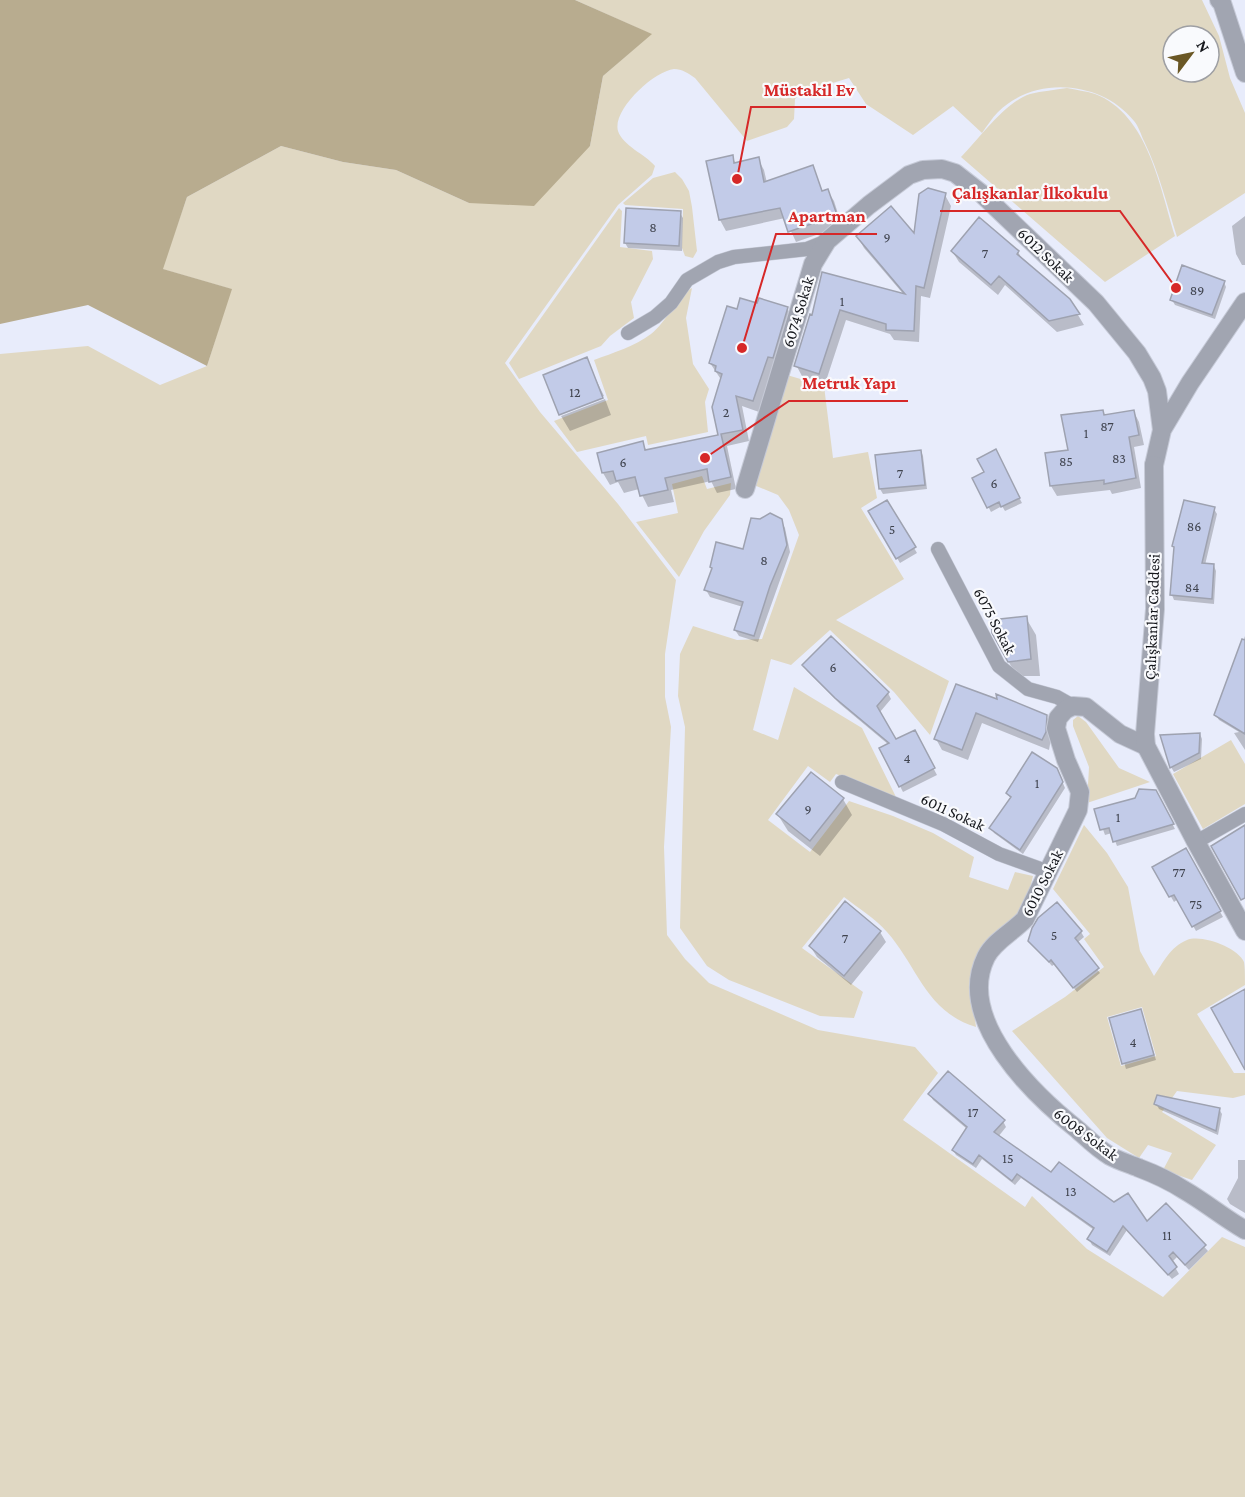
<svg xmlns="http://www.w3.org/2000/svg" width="1245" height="1497" viewBox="0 0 1245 1497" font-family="'Crimson Pro',serif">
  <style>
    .green { fill: #e0d8c3; fill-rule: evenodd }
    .forest { fill: #b8ac8f }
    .shadow { fill: #0003 }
    .building { fill: #c2cbe8; stroke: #9ea2b0; stroke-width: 1.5 }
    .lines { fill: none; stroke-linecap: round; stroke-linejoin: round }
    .service-casing { stroke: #c6cad7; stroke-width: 15 }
    .minor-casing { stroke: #c6cad7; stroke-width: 20 }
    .tertiary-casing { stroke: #c6cad7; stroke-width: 20 }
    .service { stroke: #a1a5b1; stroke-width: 14 }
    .minor { stroke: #a1a5b1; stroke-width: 18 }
    .tertiary { stroke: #a1a5b1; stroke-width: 18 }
    .labels { text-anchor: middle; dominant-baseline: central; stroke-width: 4.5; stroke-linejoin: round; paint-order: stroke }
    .number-label { font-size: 14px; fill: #40444f }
    .street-label { font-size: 16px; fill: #15171c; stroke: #f9fafd }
    .leader { fill: none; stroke: #d62828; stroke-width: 2 }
    .callout-dot { fill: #d62828; stroke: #f9fafd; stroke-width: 2 }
    .callout-label { font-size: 18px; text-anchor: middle; font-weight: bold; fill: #d62828; stroke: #f9fafd; stroke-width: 4.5; stroke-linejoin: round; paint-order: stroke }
  </style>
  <rect width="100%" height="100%" fill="#e8ecfb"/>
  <path class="green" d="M575 0H1202L1219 36 1230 78 1245 113V193L1177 237C1167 205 1159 172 1144 141 1141 135 1139 127 1134 121 1102 81 1035 75 998 112 992 118 987 126 982 133L953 106 913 135 866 104 849 78 803 92 795 99 794 119 787 127 747 141 695 78C688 73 682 69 674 69 654 71 612 110 618 131 623 146 645 154 655 166L652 175 618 205 505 363 540 412 618 504 676 580 665 654V697L671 727 664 847 667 935 685 959 709 983 818 1030 915 1047 938 1073 903 1120 1025 1207 1032 1196 1087 1249 1163 1297 1222 1237 1245 1247V1497H0V354L88 346 160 385 207 366 231 289 162 269 187 197 281 146 343 162 396 170 469 203 590 146 603 76 651 34ZM1173 36H1209V72H1173Z
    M1067 88C1076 90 1086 91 1095 94 1148 114 1160 188 1175 236L1105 282 961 157C979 139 1005 102 1030 94 1042 91 1055 90 1067 88Z
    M675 172 682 179 689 191 692 207 697 251 693 258 685 256 682 248 683 209 625 205 623 203 653 178Z
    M619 208 622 211 620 247 652 251 653 259 631 302 634 318 610 336 601 346 519 379 509 363Z
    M692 288 686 318 693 364 709 389 705 402 708 432 648 445 646 436 577 452 554 421 608 400 594 360C613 353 635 346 651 334 666 323 678 294 692 288Z
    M787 375 824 386 833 458 868 452 877 498 861 508 904 579 836 620 949 681 930 735 894 692 830 630 791 665 771 659 753 730 778 740 794 687 862 728 896 797 836 774 830 782 808 766 768 820 810 852 849 801 893 816 933 833 974 857 969 877 1008 890 1015 872 1033 876 1025 909 971 987 976 1027C926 1012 918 967 887 932 875 918 858 908 844 897L802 948 863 992 854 1018 820 1016 729 980 707 966 680 928 685 727 678 696 680 654 693 626 737 640 762 639 799 535 789 510 778 495 754 485Z
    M702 476 707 489 731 483 730 495 704 531 679 577 636 522 678 513 672 484Z
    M1078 716 1086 722 1119 768 1150 782 1087 803 1089 767 1073 726V720Z
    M1231 740 1245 764V804L1203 829 1173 774Z
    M1084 825 1107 853 1128 887 1140 951 1154 976C1163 963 1170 947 1187 940 1202 934 1238 948 1244 962 1245 968 1245 978 1245 985L1197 1014 1234 1073H1245V1095L1233 1098 1177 1091 1162 1112 1216 1145 1192 1180 1163 1170 1172 1153 1148 1145 1139 1158 1107 1138 1012 1031 1065 997 1104 967 1084 939 1090 934 1053 889ZM1142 1007 1156 1056 1121 1066 1107 1017Z"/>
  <path class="forest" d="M0 0H575L652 34 603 76 590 146 534 206 469 203 396 170 343 162 281 146 187 197 163 269 232 289 207 366 88 305 0 324Z"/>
  <path class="shadow" d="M732 157 736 164 758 159 764 170 767 183 812 167 823 192 827 190 834 201 842 226 796 242 785 218 726 231 720 220 708 162Z
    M945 195 951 206 930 298 921 296 919 342 894 340 890 334 846 320 825 384 802 376 796 365 813 317 824 274 905 296 864 248 858 237 915 236Z
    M680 213 683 218 682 251 628 248 625 243Z
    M1245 216V265H1242L1236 254 1232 226Z
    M952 251 1018 252 1024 262 1069 300 1084 325 1057 332 1005 285 998 295 959 262Z
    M1224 282 1226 287 1215 319 1175 305 1172 300Z
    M758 305 787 309 794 320 759 412 742 406 749 441 727 446 736 489 717 493 711 481 671 490 674 502 648 507 639 489 624 493 618 482 610 485 603 473 598 454 642 443 647 451 720 436 722 381 710 363 738 310Z
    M586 359 604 396 560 413Z
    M605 399 611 415 570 431 561 416Z
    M1103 411 1106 417 1134 412 1139 422 1144 445 1134 447 1141 488 1112 494 1110 490 1057 496 1051 486 1047 454 1070 452Z
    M921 451 923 456 927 489 883 494 880 489Z
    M995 451 1022 503 1005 511 1002 506 991 512 974 479 986 473Z
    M887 502 917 553 900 563 870 512Z
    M1214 509 1217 514 1205 565 1214 566 1216 571 1214 604 1174 600 1172 595Z
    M760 521H781L785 528 790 552 758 642 739 636 735 630 743 607 710 597 706 590 713 570 711 567 744 551Z
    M1026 618 1036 635 1040 676H1017L1007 659Z
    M1245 636V750L1234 733 1239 732 1219 720 1216 715Z
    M804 665 888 693 891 699 880 712 896 741 914 732 937 775 903 792 881 749 889 745 840 704 807 671Z
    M957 686 999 702 1046 716 1053 727 1049 750 982 723 968 760 942 750 936 739Z
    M1200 734 1202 739 1201 759 1174 772 1171 767Z
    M1059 774 1065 788 1023 854 994 833 991 828 1011 799 1007 793Z
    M1155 791 1175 829 1117 846 1112 833 1105 835 1096 810 1136 799Z
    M843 799 852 815 820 856 788 831 778 815Z
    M1186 850 1223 917 1196 931 1178 899 1174 902 1154 868Z
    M1057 904 1081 932 1084 937 1077 943 1100 973 1077 992 1055 964 1052 966 1030 941Z
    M880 932 886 942 851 985 817 957 810 946Z
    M1141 1011 1156 1060 1126 1069 1111 1019Z
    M930 1094 1003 1121 1006 1127 998 1137 1052 1174 1114 1204 1146 1223 1166 1205 1208 1251 1189 1270 1177 1257 1172 1262 1179 1274 1172 1279 1127 1230 1110 1256 1092 1245 1089 1239 1094 1230 1021 1178 1015 1185 982 1159 976 1168 956 1155 953 1150 967 1129 933 1100Z
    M1156 1103 1219 1109 1222 1114 1218 1135 1159 1109Z
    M1238 1160H1245V1213L1230 1204 1227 1199 1238 1178Z"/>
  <path class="building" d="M733 155 734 163 759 157 764 182 813 165 822 191 828 189 837 215 788 232 780 208 719 220 706 161Z
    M928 188 946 193 924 288 916 286 914 331 886 330V324L840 310 819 374 794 366 810 314 812 315 822 272 905 294 856 236 891 206 914 233 919 194Z
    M626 208 681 211 679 246 624 243Z
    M979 217 1019 251 1017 254 1070 299 1080 314 1049 321 999 276 991 285 951 251Z
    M1182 265 1225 281 1212 315 1170 300Z
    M740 298 757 303 759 298 788 307 773 358 768 357 753 401 736 396 743 430 721 434 731 477 709 482 707 469 665 478 668 490 640 496 635 477 616 481 613 471 602 473 597 453 643 441 645 450 718 435 712 407 722 374 715 371 716 366 709 363 727 306 737 309Z
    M587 357 603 398 559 415 543 375Z
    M1103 410 1104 415 1134 410 1139 435 1129 437 1136 478 1104 484V480L1050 486 1045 453 1068 450 1061 415Z
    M996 449 1020 498 1001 507 999 502 987 508 972 478 984 472 977 459Z
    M921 450 925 485 879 489 875 455Z
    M887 500 916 547 896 559 868 511Z
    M1184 500 1215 507 1202 563 1214 564 1212 599 1170 595 1174 547 1172 546Z
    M770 513 782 519 787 545 770 586 754 636 734 630 743 602 704 590 712 568 710 567 716 542 743 549 751 518 760 519Z
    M1027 616 1031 659 1008 662 992 633 991 620Z
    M831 636 889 692 877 706 896 739 915 730 935 768 899 787 879 748 889 743 835 698 802 665Z
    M1242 639 1245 640V734L1214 715Z
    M956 684 997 699 996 694 1047 715 1046 732 1042 740 976 713 962 750 934 739Z
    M1200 733 1199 753 1170 768 1160 735Z
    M1032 752 1057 768 1063 782 1020 850 989 828 1011 797 1006 793Z
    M811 772 844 798 810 841 776 814Z
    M1139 789 1156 790 1174 824 1113 842 1109 828 1100 830 1094 809 1135 798Z
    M1245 825V898L1241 900 1211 846Z
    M1186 848 1221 911 1192 927 1174 895 1169 897 1152 867Z
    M845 901 881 931 844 976 809 946Z
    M1057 902 1082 931 1075 938 1099 968 1073 988 1051 960 1049 962 1028 941 1032 928 1038 918Z
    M1245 989V1070L1211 1008Z
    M1141 1009 1154 1055 1122 1064 1109 1018Z
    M948 1071 1005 1120 994 1132 1051 1172 1059 1162 1114 1202 1128 1193 1147 1221 1166 1203 1206 1245 1185 1265 1173 1252 1169 1256 1177 1267 1168 1275 1123 1226 1107 1252 1087 1239 1094 1228 1017 1174 1012 1181 979 1155 973 1164 952 1150 967 1127 928 1094Z
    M1157 1095 1220 1108 1216 1131 1154 1104Z"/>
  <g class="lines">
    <defs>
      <path id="service" d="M628 333 655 317 671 303 687 280 718 262 734 257 807 249 827 241
        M938 549 999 666 1028 689 1057 697 1073 706
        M842 782 943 824 999 854 1049 872
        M1196 842 1245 814"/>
      <path id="minor" d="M1219 0 1222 3 1245 73
        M1154 465 1162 430 1190 383 1245 302
        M745 489 813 264 827 241 869 205 909 175 923 170 942 169 955 173 982 194 1096 303 1137 353 1152 378 1157 391 1162 430
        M1146 746 1120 734 1086 707 1073 706 1065 710 1058 718 1056 728 1066 760 1080 792 1078 810 1025 919C1013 932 994 941 986 957 955 1020 1034 1095 1078 1130 1088 1139 1098 1149 1110 1156 1119 1161 1130 1164 1139 1168 1155 1174 1170 1181 1184 1190 1205 1202 1224 1218 1245 1230"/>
      <path id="tertiary" d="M1154 465 1155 609 1145 734 1146 746 1196 842 1245 931"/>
    </defs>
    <use href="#service" class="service-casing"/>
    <use href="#minor" class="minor-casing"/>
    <use href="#tertiary" class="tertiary-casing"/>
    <use href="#service" class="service"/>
    <use href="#minor" class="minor"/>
    <use href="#tertiary" class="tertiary"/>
  </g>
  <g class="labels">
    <g class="number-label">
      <text x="653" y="227">8</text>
      <text x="887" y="237">9</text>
      <text x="985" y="253">7</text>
      <text x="1197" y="290">89</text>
      <text x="842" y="301">1</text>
      <text x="575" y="392">12</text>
      <text x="726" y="412">2</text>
      <text x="1107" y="426">87</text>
      <text x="1086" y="433">1</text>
      <text x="1119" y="458">83</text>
      <text x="1066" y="461">85</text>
      <text x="623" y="462">6</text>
      <text x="900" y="473">7</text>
      <text x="994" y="483">6</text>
      <text x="1194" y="526">86</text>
      <text x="892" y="529">5</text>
      <text x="764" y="560">8</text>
      <text x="1192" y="587">84</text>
      <text x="833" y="667">6</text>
      <text x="907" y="758">4</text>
      <text x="1037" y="783">1</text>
      <text x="808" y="809">9</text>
      <text x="1118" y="817">1</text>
      <text x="1179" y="872">77</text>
      <text x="1196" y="904">75</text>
      <text x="1054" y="935">5</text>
      <text x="845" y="938">7</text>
      <text x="1133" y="1042">4</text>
      <text x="973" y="1112">17</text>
      <text x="1008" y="1158">15</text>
      <text x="1071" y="1191">13</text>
      <text x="1167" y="1235">11</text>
    </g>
    <g class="street-label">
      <text transform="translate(1046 255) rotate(44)">6012 Sokak</text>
      <text transform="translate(798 312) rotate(-73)">6074 Sokak</text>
      <text transform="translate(1152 617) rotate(-88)">Çalışkanlar Caddesi</text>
      <text transform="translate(995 621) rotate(62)">6075 Sokak</text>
      <text transform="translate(953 812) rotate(25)">6011 Sokak</text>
      <text transform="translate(1042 883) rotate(-63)">6010 Sokak</text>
      <text transform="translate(1086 1134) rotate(37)">6008 Sokak</text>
    </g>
  </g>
  <path class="leader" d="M737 179L751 107H866M1176 288L1120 211H940M742 348L776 234H877M705 458L789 401H908"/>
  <g class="callout-dot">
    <circle cx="737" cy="179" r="6"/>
    <circle cx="1176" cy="288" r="6"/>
    <circle cx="742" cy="348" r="6"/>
    <circle cx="705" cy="458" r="6"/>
  </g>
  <g class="callout-label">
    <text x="809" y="96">Müstakil Ev</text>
    <text x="1030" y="199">Çalışkanlar İlkokulu</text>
    <text x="827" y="222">Apartman</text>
    <text x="849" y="389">Metruk Yapı</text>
  </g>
  <g transform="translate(1191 54) rotate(58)"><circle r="28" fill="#f9fafd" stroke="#9e9fa3" stroke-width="1.5"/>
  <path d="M0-4.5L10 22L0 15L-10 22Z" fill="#6a5725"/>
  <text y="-9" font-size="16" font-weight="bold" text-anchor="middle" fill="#15171c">N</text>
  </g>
</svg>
